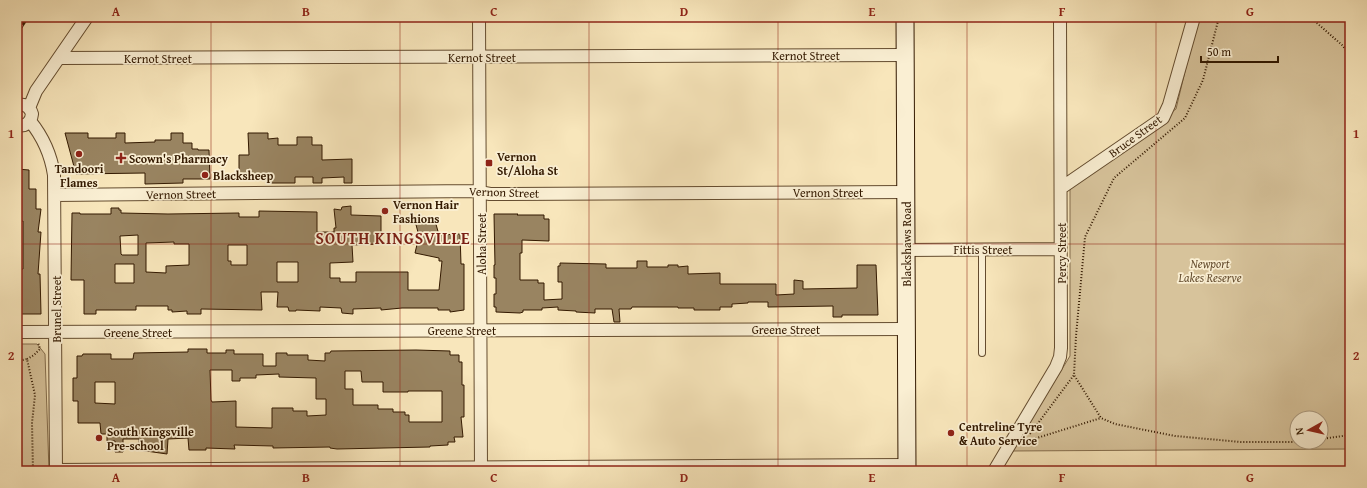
<svg xmlns="http://www.w3.org/2000/svg" width="1367" height="488" viewBox="0 0 1367 488" font-family="'Gentium Book Plus',serif">
  <style>
    .green { fill: #d7c39b; stroke: #856e4e; fill-rule: evenodd }
    .building { fill: #998461; stroke: #331900; fill-rule: evenodd }
    .lines { fill: none; stroke-linecap: round; stroke-linejoin: round }
    .lane-casing { stroke: #644c2f; stroke-width: 8 }
    .street-casing { stroke: #644c2f; stroke-width: 14 }
    .secondary-casing { stroke: #331900; stroke-width: 19 }
    .path { stroke: #331900; stroke-width: 2; stroke-dasharray: 1 2; stroke-linecap: butt }
    .lane { stroke: #faefd3; stroke-width: 6 }
    .street { stroke: #faefd3; stroke-width: 12 }
    .secondary { stroke: #faefd3; stroke-width: 17 }
    .rail-casing { stroke: #331900; stroke-width: 4.5 }
    .rail { stroke: #faefd3; stroke-width: 3; stroke-dasharray: 9; stroke-linecap: butt }
    .grid { fill: none; stroke: #8f2418; stroke-width: 1; stroke-opacity: 0.55 }
    .poi-dot { fill: #8f2418; stroke: #faefd3; stroke-width: 1.5 }
    .labels { text-anchor: middle; dominant-baseline: central; stroke-width: 3.5; stroke-linejoin: round; paint-order: stroke }
    .street-label { font-size: 12px; fill: #331900; stroke: #faefd3 }
    .poi-label { font-size: 12px; font-weight: bold; fill: #331900; stroke: #faefd3; text-anchor: start }
    .park-label { font-size: 12px; font-style: italic; fill: #644c2e; stroke: #faefd3 }
    .district-label { font-size: 16px; font-weight: bold; letter-spacing: 1px; fill: #7a1f14; stroke: #faefd3 }
    .neatline { fill: none; stroke: #8f2418; stroke-width: 1.5 }
    .grid-label { font-size: 13px; text-anchor: middle; font-weight: bold; fill: #8f2418 }
  </style>
  <rect width="100%" height="100%" fill="#f8e6bb"/>
  <filter id="stains"><feTurbulence type="fractalNoise" baseFrequency=".005" numOctaves="4"/><feColorMatrix values="0 0 0 0 .2 0 0 0 0 .09 0 0 0 0 .02 0 0 0 .5 -.17"/></filter>
  <radialGradient id="worn" r=".72"><stop offset=".6" stop-color="#630" stop-opacity="0"/><stop offset="1" stop-color="#630" stop-opacity=".3"/></radialGradient>
  <path class="green" d="M1198 17H1350V449L1012 451 1070 356V184L1176 109ZM1297 418H1321V442H1297Z
    M17 344H37L45 354 49 471H17Z"/>
  <path class="building" d="M65 133H88V138H116V133H125V143L155 142V140H171V133H183V143H192V149H198V150H209L210 179H183V183L145 184V173L76 174Z
    M248 133H268V139L278 138V145H297V137H312V145H322V160L352 159V183H344V177L322 178V183H313V177H295V183H269V178L239 179V155H249Z
    M17 169 29 170V189H36V209H41L38 232H41L38 274H40L41 314H18L19 269H23V221L17 222Z
    M351 206V215L381 216V244L352 245 353 262 330 263V278H340V282H356V272H408V290H439L442 261H439V258L415 253 419 236 415 221 434 217 439 235 460 234 461 264H464V310L450 312V310H438V308H402L381 310V308L353 309V314L342 313 341 308 320 307V311L296 310V311H289L288 307H277L278 292H261L262 310 201 309V314H187V311L172 312V310H168V306H136V310H96V314H84V280H71L72 213H80V214H111V208H119V210H121V213L168 214 239 213V217H259V211L317 212V232H334V228H336L334 209 341 210 342 207ZM138 235V255H122L121 254 120 236ZM174 242V244H189V265L166 266V273L146 272V243ZM228 245H247V265H231V261H228ZM277 262H298V282H277ZM115 264H134V283H115Z
    M494 214H518L517 215H544V219H549V241L522 240V253H520V280H538V283H544V300L562 299V282H558V266H560V263L606 264V268H637V261H647V267H668V265H678V267L688 266V274L720 273V284H776V295L794 294V280L803 281V289L857 288V265H876L878 315H842V317H833V306L768 307V302H748V303L732 304V307H720V310H694V308H678V307H632L631 309H619L620 322H614L612 309H595V313L576 312V311L558 310V307L542 308V310H523V312L520 313 496 312V307H494V294H496V278H494V265H495Z
    M188 349H207V353H226V350H234V354H263V366H276V353H287V355H308V360L325 361V353H330L331 351 416 350 450 351V355H459V362H462V385H464V417H461L463 437H454L455 442H448V445L430 446V447L337 449 330 448V447L273 448V446L234 445 235 449 206 448V450H189L188 438 168 439 167 454 139 450V439H123V452H115V441H107V434H101L100 423H78V401H73V378H77V356H82L83 354H111V359H133L134 353 188 352ZM210 370H232V381H240V378H256V375L279 374V377L316 378V399H326V415L307 416V411H293V408H272V428L236 427V401L212 402 211 400ZM345 371H361L362 382H383V392H408V391H442V422H409V415H405V412H393V409H378V405H353V389H345ZM95 382H115V404L95 403Z"/>
  <g class="lines">
    <defs>
      <path id="lane" d="M982 249V353"/>
      <path id="street" d="M479 17 481 471
        M59 58 905 55
        M17 105C25 103 30 107 32 114 31 123 25 127 17 125
        M29 108 36 91 87 17
        M30 121C43 137 51 155 54 175L56 471
        M1061 188 1163 118 1169 105 1194 17
        M55 195 474 191 490 194 906 192
        M906 250 1061 249
        M17 332 906 329
        M56 470 907 465
        M994 471 1056 367 1060 357 1061 348 1060 17"/>
      <path id="secondary" d="M905 17 907 471"/>
    </defs>
    <use href="#lane" class="lane-casing"/>
    <use href="#street" class="street-casing"/>
    <use href="#secondary" class="secondary-casing"/>
    <path class="path" d="M1219 17 1203 80 1185 118 1114 178 1085 237 1076 336 1074 375 1101 418 1115 424 1175 436 1241 442H1297
      M1310 17 1342 45 1350 55
      M27 359 34 355 40 349 38 342
      M17 360 19 361 27 359 35 395 32 423 33 471
      M1030 434 1074 375
      M1321 439 1350 435
      M1024 442 1101 418"/>
    <use href="#lane" class="lane"/>
    <use href="#street" class="street"/>
    <use href="#secondary" class="secondary"/>
    <defs>
      <path id="rail" d="M17 32 27 17"/>
    </defs>
    <use href="#rail" class="rail-casing"/>
    <use href="#rail" class="rail"/>
  </g>
  <path class="grid" d="M211 17V471M400 17V471M589 17V471M778 17V471M967 17V471M1156 17V471M17 244H1350"/>
  <g class="poi-dot">
    <circle cx="79" cy="154" r="4"/>
    <path d="M119 152h4v4h4v4h-4v4h-4v-4h-4v-4h4z"/>
    <rect x="485" y="159" width="8" height="8" rx="2"/>
    <circle cx="205" cy="175" r="4"/>
    <circle cx="385" cy="211" r="4"/>
    <circle cx="951" cy="433" r="4"/>
    <circle cx="99" cy="438" r="4"/>
  </g>
  <g class="labels">
    <g class="street-label">
      <text x="806" y="55">Kernot Street</text>
      <text x="482" y="57">Kernot Street</text>
      <text x="158" y="58">Kernot Street</text>
      <text transform="translate(1135 136) rotate(-36)">Bruce Street</text>
      <text transform="translate(504 192) rotate(2)">Vernon Street</text>
      <text x="828" y="192">Vernon Street</text>
      <text transform="translate(181 194) rotate(-1)">Vernon Street</text>
      <text transform="translate(481 244) rotate(-90)">Aloha Street</text>
      <text transform="translate(906 244) rotate(-90)">Blackshaws Road</text>
      <text x="983" y="249">Fittis Street</text>
      <text transform="translate(1061 253) rotate(-90)">Percy Street</text>
      <text transform="translate(56 309) rotate(-90)">Brunel Street</text>
      <text x="786" y="329">Greene Street</text>
      <text x="462" y="330">Greene Street</text>
      <text x="138" y="332">Greene Street</text>
    </g>
    <g class="poi-label">
      <text x="497" y="156">Vernon<tspan x="497" dy="14">St/Aloha St</tspan></text>
      <text x="129" y="158">Scown's Pharmacy</text>
      <text x="79" y="168" text-anchor="middle">Tandoori<tspan x="79" dy="14">Flames</tspan></text>
      <text x="213" y="175">Blacksheep</text>
      <text x="393" y="204">Vernon Hair<tspan x="393" dy="14">Fashions</tspan></text>
      <text x="959" y="426">Centreline Tyre<tspan x="959" dy="14">&amp; Auto Service</tspan></text>
      <text x="107" y="431">South Kingsville<tspan x="107" dy="14">Pre-school</tspan></text>
    </g>
    <g class="park-label">
      <text x="1210" y="263">Newport<tspan x="1210" dy="14">Lakes Reserve</tspan></text>
    </g>
    <g class="district-label">
      <text x="393" y="238">SOUTH KINGSVILLE</text>
    </g>
  </g>
  <rect width="1367" height="488" fill="none" stroke="#f8e6bb" stroke-width="44"/>
  <g transform="translate(1309 430) rotate(262)"><circle r="19" fill="#faefd3" stroke="#aa997f"/>
  <path d="M0-3L7 15L0 10L-7 15Z" fill="#8f2418"/>
  <text y="-6" font-size="11" font-weight="bold" text-anchor="middle" fill="#331900">N</text>
  </g>
  <path d="M1201 56v6h77v-6" fill="none" stroke="#331900" stroke-width="2"/>
  <text x="1207" y="56" font-size="12" fill="#331900" stroke="#faefd3" stroke-width="3" paint-order="stroke">50 m</text>
  <rect x="22" y="22" width="1323" height="444" class="neatline"/>
  <g class="grid-label">
    <text x="116" y="16">A</text>
    <text x="306" y="16">B</text>
    <text x="494" y="16">C</text>
    <text x="684" y="16">D</text>
    <text x="872" y="16">E</text>
    <text x="1062" y="16">F</text>
    <text x="1250" y="16">G</text>
    <text x="11" y="138">1</text>
    <text x="1356" y="138">1</text>
    <text x="11" y="360">2</text>
    <text x="1356" y="360">2</text>
    <text x="116" y="482">A</text>
    <text x="306" y="482">B</text>
    <text x="494" y="482">C</text>
    <text x="684" y="482">D</text>
    <text x="872" y="482">E</text>
    <text x="1062" y="482">F</text>
    <text x="1250" y="482">G</text>
  </g>
  <rect width="100%" height="100%" filter="url(#stains)"/>
  <rect width="100%" height="100%" fill="url(#worn)"/>
</svg>
